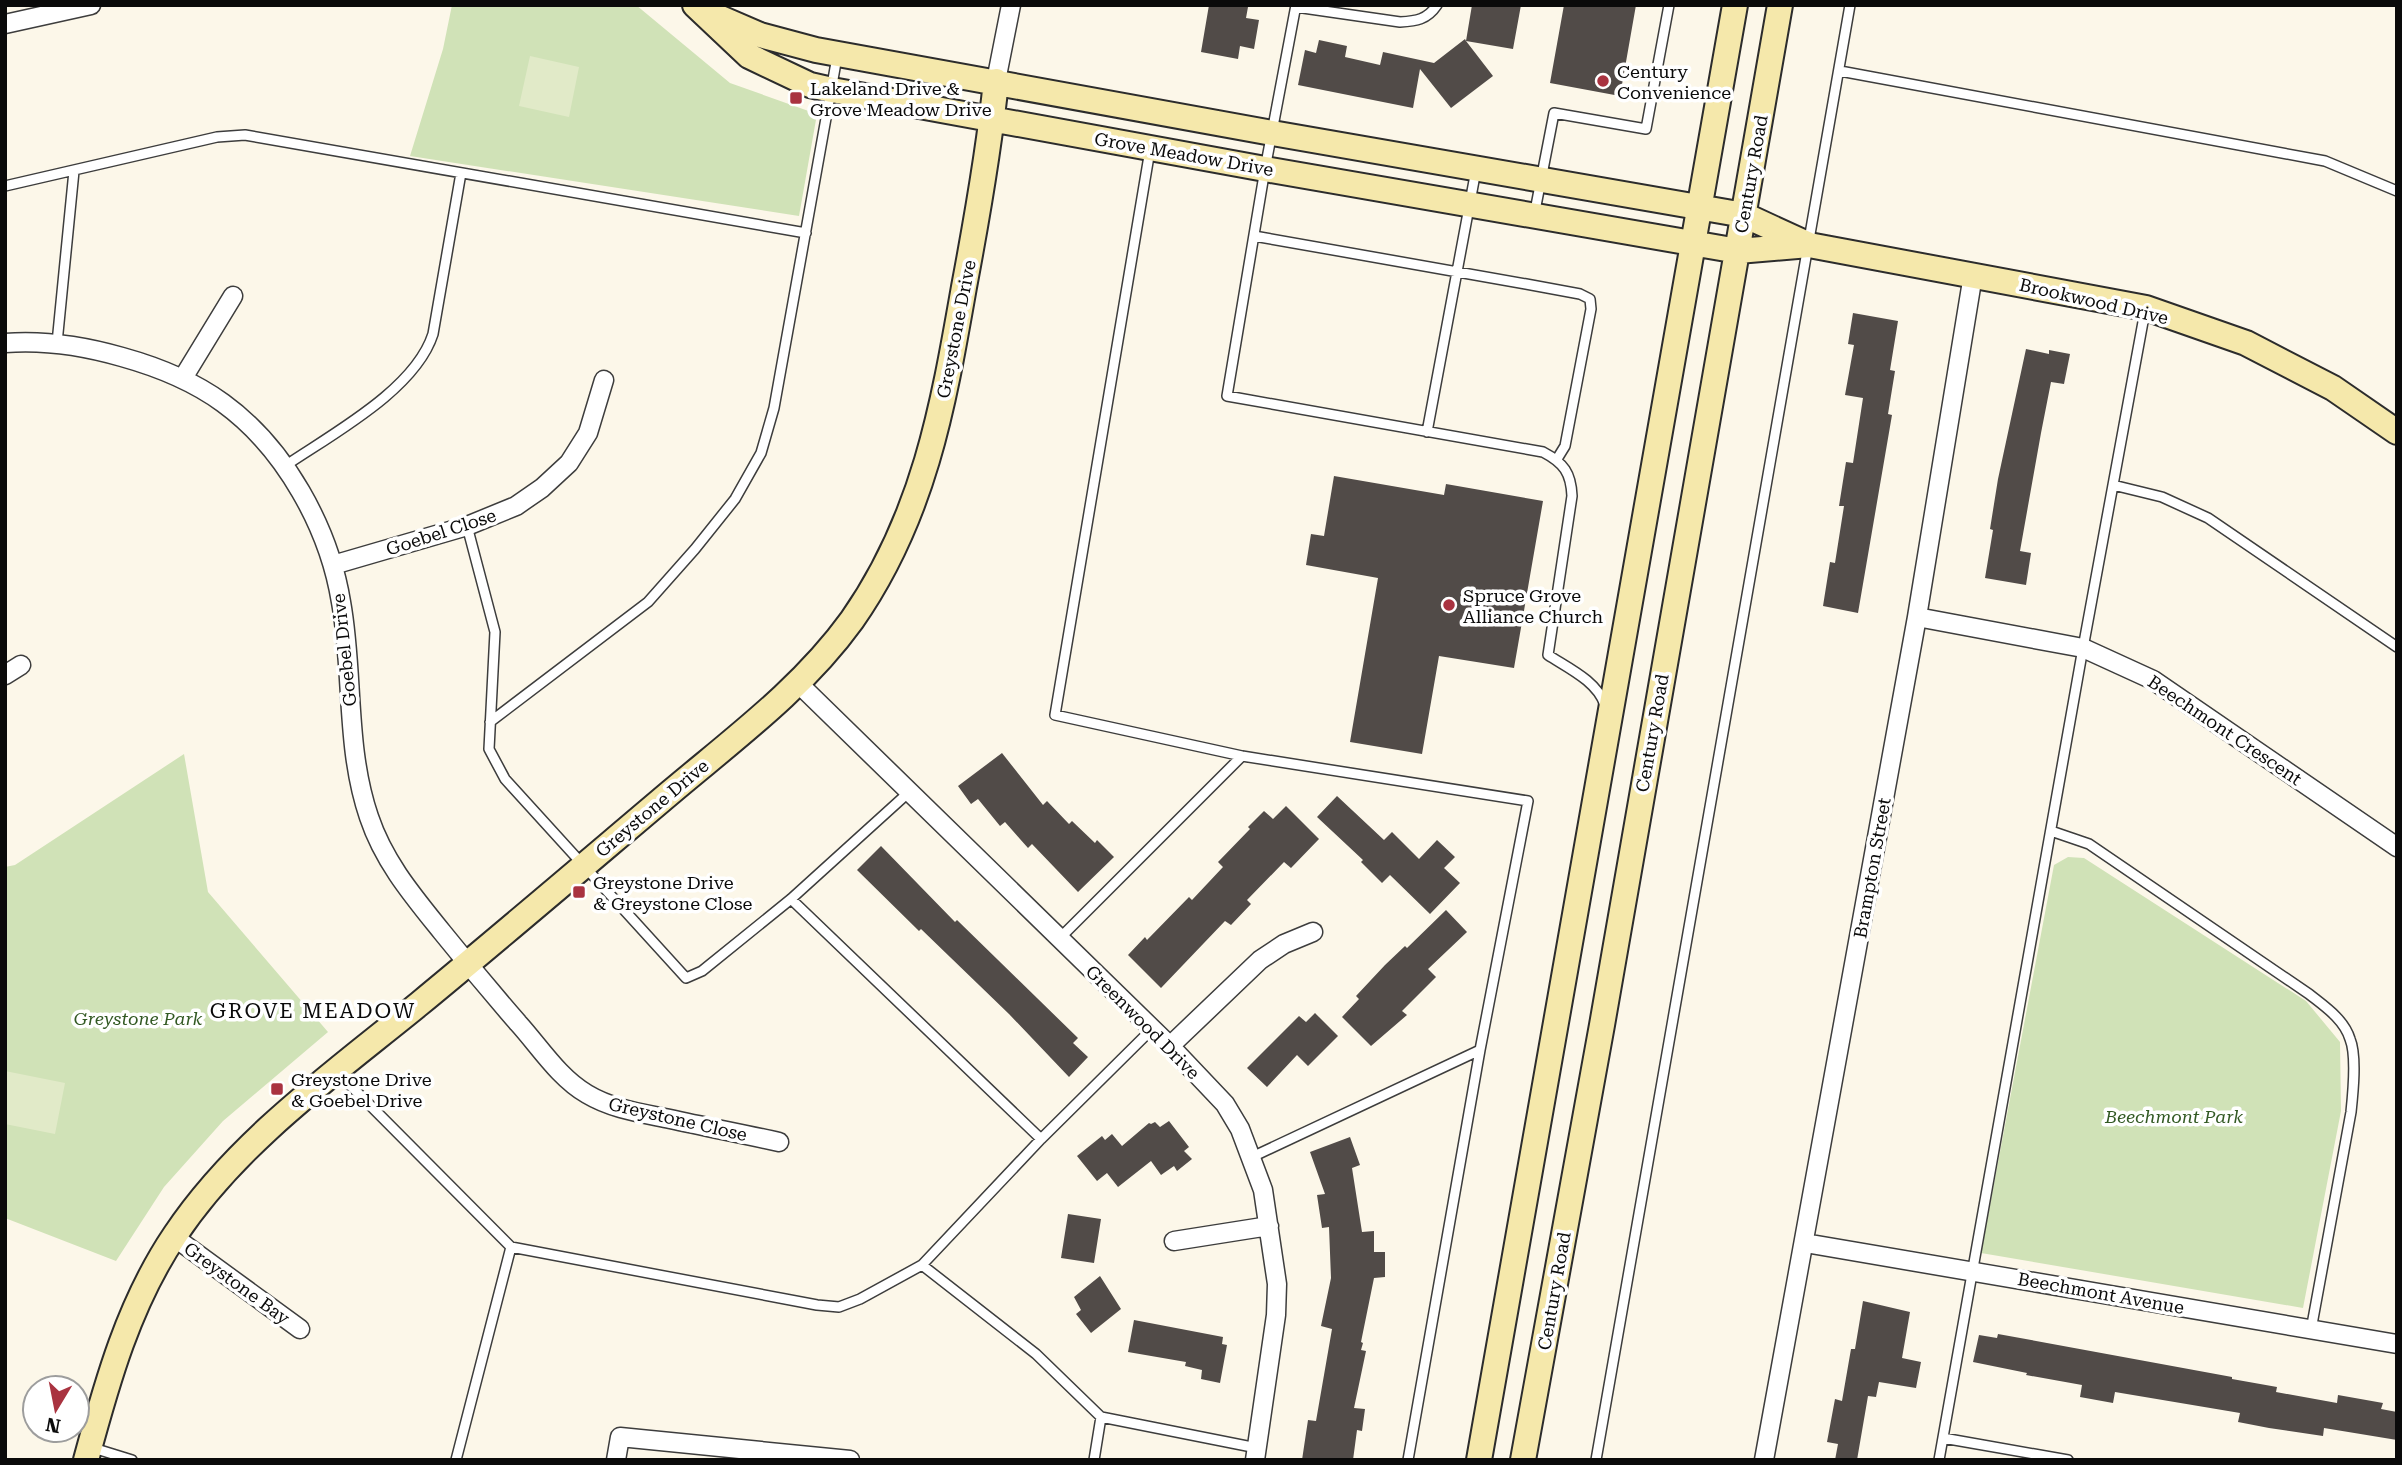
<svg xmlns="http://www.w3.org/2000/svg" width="2402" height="1465" viewBox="0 0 2402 1465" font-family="'Roboto Serif',serif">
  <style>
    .green { fill: #d0e2b7 }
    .pitch { fill: #e1eac8 }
    .building { fill: #514b48 }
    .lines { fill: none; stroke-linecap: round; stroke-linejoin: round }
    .lane-casing { stroke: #3d3d3d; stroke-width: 12 }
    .street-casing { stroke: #3d3d3d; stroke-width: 21 }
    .secondary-casing { stroke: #2c2c2c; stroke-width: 28 }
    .lane { stroke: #fff; stroke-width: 9 }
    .street { stroke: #fff; stroke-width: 18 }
    .secondary { stroke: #f5e8ab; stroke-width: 24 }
    .poi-dot { fill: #a93340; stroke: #fff; stroke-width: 2.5 }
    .labels { text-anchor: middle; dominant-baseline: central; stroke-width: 7; stroke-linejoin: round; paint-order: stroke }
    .poi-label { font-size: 18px; fill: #0a0a0a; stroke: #fff; text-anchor: start }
    .street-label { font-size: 18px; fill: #0a0a0a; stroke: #fff }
    .park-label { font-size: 18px; font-style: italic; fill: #325923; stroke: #fff }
    .quarter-label { font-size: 21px; letter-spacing: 2px; fill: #0a0a0a; stroke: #fff }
  </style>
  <rect width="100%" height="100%" fill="#fcf7e9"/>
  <path class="green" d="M452 5H636L730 83 817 114 799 216 410 156 443 49Z
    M184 754 208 892 328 1032 223 1121 164 1187 116 1261 5 1218V867L15 865Z
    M2068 857 2084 858 2306 1001 2340 1042 2341 1111 2303 1308 1981 1253 2054 865Z"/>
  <path class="pitch" d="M530 56 579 67 569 117 519 106Z
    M5 1071 65 1083 55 1134 5 1124Z"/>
  <path class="building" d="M1209 5 1248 7 1246 18 1259 20 1254 49 1240 46 1238 59 1201 52Z
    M1472 5H1521L1513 49 1466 41 1493 76 1451 108 1420 69 1413 108 1298 85 1305 50 1316 53 1319 40 1347 46 1345 57 1380 65 1383 52 1434 63 1465 39 1466 41Z
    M1564 5H1636L1620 96 1550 83Z
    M1853 313 1898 321 1890 370 1895 371 1888 414 1892 415 1858 613 1823 606 1830 562 1835 563 1844 506H1839L1846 462 1853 463 1863 398 1845 395 1854 345 1848 344Z
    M2026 349 2049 354V350L2070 354 2064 384 2051 382 2041 433 2020 551 2031 553 2026 585 1985 578 1993 530 1990 529 1998 479Z
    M1334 476 1444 495 1446 484 1543 501 1514 668 1439 656 1422 754 1350 742 1378 578 1306 565 1311 534 1324 536Z
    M1002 753 1043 805 1047 801 1069 824 1072 821 1095 843 1097 840 1114 857 1078 892 1032 844 1028 848 1005 822 1000 826 978 799 971 804 958 786Z
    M1337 796 1384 840 1392 832 1419 859 1437 840 1455 857 1444 868 1460 883 1430 914 1390 875 1382 883 1361 862 1363 860 1317 817Z
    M1286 806 1319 839 1291 868 1284 862 1247 900 1251 904 1231 925 1225 921 1161 988 1128 955 1145 937 1147 940 1189 897 1192 900 1223 867 1218 862 1250 829 1248 827 1264 811 1273 819Z
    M881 846 955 922 957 920 1078 1038 1073 1043 1088 1057 1069 1077 1009 1014 921 929 919 931 857 870Z
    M1446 910 1467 932 1428 969 1436 977 1402 1011 1407 1015 1371 1046 1342 1017 1359 999 1356 996 1385 965 1405 946 1407 948Z
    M1315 1013 1338 1036 1308 1066 1297 1055 1267 1087 1247 1068 1299 1016 1306 1022Z
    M1169 1121 1189 1147 1184 1151 1192 1159 1177 1171 1174 1166 1161 1175 1151 1161 1118 1187 1107 1173 1097 1181 1077 1156 1102 1136 1105 1140 1112 1134 1122 1146 1149 1123 1151 1124 1155 1122 1160 1127Z
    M1350 1137 1360 1165 1352 1168 1362 1232 1374 1231V1252H1385V1277L1374 1278 1361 1342 1363 1343 1361 1350 1366 1351 1354 1408 1365 1409 1362 1431 1357 1430 1353 1460H1302L1308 1420 1316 1421 1332 1329 1321 1326 1331 1278 1329 1227 1322 1228 1317 1195 1325 1194 1310 1152Z
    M1068 1214 1101 1219 1094 1263 1061 1258Z
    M1100 1276 1121 1309 1091 1333 1076 1314 1081 1310 1074 1297Z
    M1863 1301 1910 1312 1902 1358 1921 1362 1916 1388 1879 1382 1876 1397 1868 1396 1857 1460H1835L1838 1444 1827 1442 1835 1399 1842 1401 1851 1349H1855Z
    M1134 1320 1223 1337 1222 1344 1227 1345 1220 1383 1201 1379 1202 1370 1185 1366 1186 1362 1128 1352Z
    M1998 1334 2232 1377V1379L2277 1387 2276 1392 2337 1403 2338 1395 2383 1403 2381 1409 2397 1412V1440L2324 1428 2323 1436 2269 1428 2238 1422 2240 1413 2115 1392 2113 1403 2080 1397 2082 1385 2026 1375 2027 1373 1973 1362 1979 1335 1997 1338Z"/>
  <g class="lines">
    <defs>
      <path id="lane" d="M1296 5 1265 169 1227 396 1543 452C1564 463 1571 473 1572 496L1548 655C1568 668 1597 681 1605 705
        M1296 7 1400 22C1416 21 1427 20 1437 5
        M1840 71 2325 161 2397 191
        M1150 150 1055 715 1242 756 1528 801 1480 1050 1408 1460
        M5 186 217 137 245 135 806 233
        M1534 216 1554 113 1646 129 1669 5
        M1254 236 1526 284 1580 294 1590 299 1591 309 1565 446 1557 459
        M57 343 74 171
        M1427 432 1476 170
        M285 466C332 434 415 390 433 334L461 173
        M2113 485 2162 497 2208 518 2397 647
        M467 526 495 632 489 749 505 779 686 978 702 971 791 899 908 793
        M490 722 648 602 695 549 735 499 761 453 774 408 837 57
        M2051 831 2089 844 2309 994C2324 1006 2344 1019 2350 1039 2357 1056 2353 1093 2351 1112L2311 1330
        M791 899 1041 1139
        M1059 939 1242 756
        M337 1072 511 1247 817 1305 839 1307 860 1299 922 1265 1041 1139 1152 1029
        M1252 1157 1480 1050
        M922 1265 1036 1354 1101 1417 1094 1460
        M1101 1417 1257 1448
        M1943 1438 2068 1460
        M90 1447 132 1460
        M456 1460 511 1247
        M1596 1460 1850 5
        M1939 1460 2083 648 2145 311"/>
      <path id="street" d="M5 24 91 5
        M996 81 1011 5
        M5 343C44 340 84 346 122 357 158 367 193 381 223 403 285 448 329 528 341 602 354 673 345 747 369 817 384 862 413 896 442 932 467 963 492 993 518 1023 539 1046 559 1078 587 1094 612 1109 641 1113 670 1119 706 1127 743 1134 779 1142
        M183 378 233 296
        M333 565 467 526 516 506 542 488 569 463 588 433 604 380
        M1917 617 2083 648 2153 680 2397 847
        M5 675 21 665
        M799 684 1170 1046 1225 1104 1240 1129 1263 1190 1277 1284 1276 1315 1255 1460
        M1170 1046 1260 960 1284 944 1313 932
        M174 1237 300 1329
        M1174 1241 1269 1226
        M1805 1243 2397 1344
        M616 1460 620 1437 850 1460
        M1764 1460 1917 617 1973 275"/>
      <path id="secondary" d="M695 5 749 56 810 85 832 90 1265 169 1738 251 1809 245 2146 308 2246 343 2333 388 2397 432
        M716 16 760 35 816 50 1272 133 1744 215 1807 244
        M86 1460C107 1382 129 1303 175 1235 237 1142 333 1074 419 1004 504 934 587 863 671 792 735 738 803 688 852 620 924 517 943 407 964 287 977 218 989 151 996 81
        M1479 1460 1735 5
        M1523 1460 1602 1025 1780 5"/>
    </defs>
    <use href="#lane" class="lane-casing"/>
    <use href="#street" class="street-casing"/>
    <use href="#secondary" class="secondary-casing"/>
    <use href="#lane" class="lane"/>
    <use href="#street" class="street"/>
    <use href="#secondary" class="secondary"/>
  </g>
  <g class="poi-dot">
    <circle cx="1603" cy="81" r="7"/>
    <rect x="789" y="91" width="14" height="14" rx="3.5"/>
    <circle cx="1449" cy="605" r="7"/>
    <rect x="572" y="885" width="14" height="14" rx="3.5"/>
    <rect x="270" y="1082" width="14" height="14" rx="3.5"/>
  </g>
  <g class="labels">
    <g class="poi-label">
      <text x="1617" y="71">Century<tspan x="1617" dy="21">Convenience</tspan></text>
      <text x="810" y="88">Lakeland Drive &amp;<tspan x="810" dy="21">Grove Meadow Drive</tspan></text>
      <text x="1463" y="595">Spruce Grove<tspan x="1463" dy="21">Alliance Church</tspan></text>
      <text x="593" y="882">Greystone Drive<tspan x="593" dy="21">&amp; Greystone Close</tspan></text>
      <text x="291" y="1079">Greystone Drive<tspan x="291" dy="21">&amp; Goebel Drive</tspan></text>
    </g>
    <g class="street-label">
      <text transform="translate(1184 154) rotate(10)">Grove Meadow Drive</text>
      <text transform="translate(1751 174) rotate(-80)">Century Road</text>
      <text transform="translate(2094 301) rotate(13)">Brookwood Drive</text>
      <text transform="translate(956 329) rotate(-79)">Greystone Drive</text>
      <text transform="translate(441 532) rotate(-18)">Goebel Close</text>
      <text transform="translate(344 650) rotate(-96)">Goebel Drive</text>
      <text transform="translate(2225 730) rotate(34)">Beechmont Crescent</text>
      <text transform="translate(1652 733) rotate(-80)">Century Road</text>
      <text transform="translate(652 808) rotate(-40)">Greystone Drive</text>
      <text transform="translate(1872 868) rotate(-80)">Brampton Street</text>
      <text transform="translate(1143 1022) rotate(45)">Greenwood Drive</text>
      <text transform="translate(678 1119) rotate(13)">Greystone Close</text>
      <text transform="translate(237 1283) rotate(36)">Greystone Bay</text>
      <text transform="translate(1554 1291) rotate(-80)">Century Road</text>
      <text transform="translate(2101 1293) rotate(10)">Beechmont Avenue</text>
    </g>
    <g class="park-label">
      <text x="138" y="1018">Greystone Park</text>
      <text x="2174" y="1116">Beechmont Park</text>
    </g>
    <g class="quarter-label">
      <text x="313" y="1011">GROVE MEADOW</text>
    </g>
  </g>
  <rect width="2402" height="1465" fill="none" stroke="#0a0a0a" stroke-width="14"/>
  <g transform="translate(56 1409) rotate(190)"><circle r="33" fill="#ffffff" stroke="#9d9d9d" stroke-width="2"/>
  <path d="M0-5L12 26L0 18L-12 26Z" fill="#a93340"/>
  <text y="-10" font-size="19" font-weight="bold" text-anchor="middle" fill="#0a0a0a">N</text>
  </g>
</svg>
